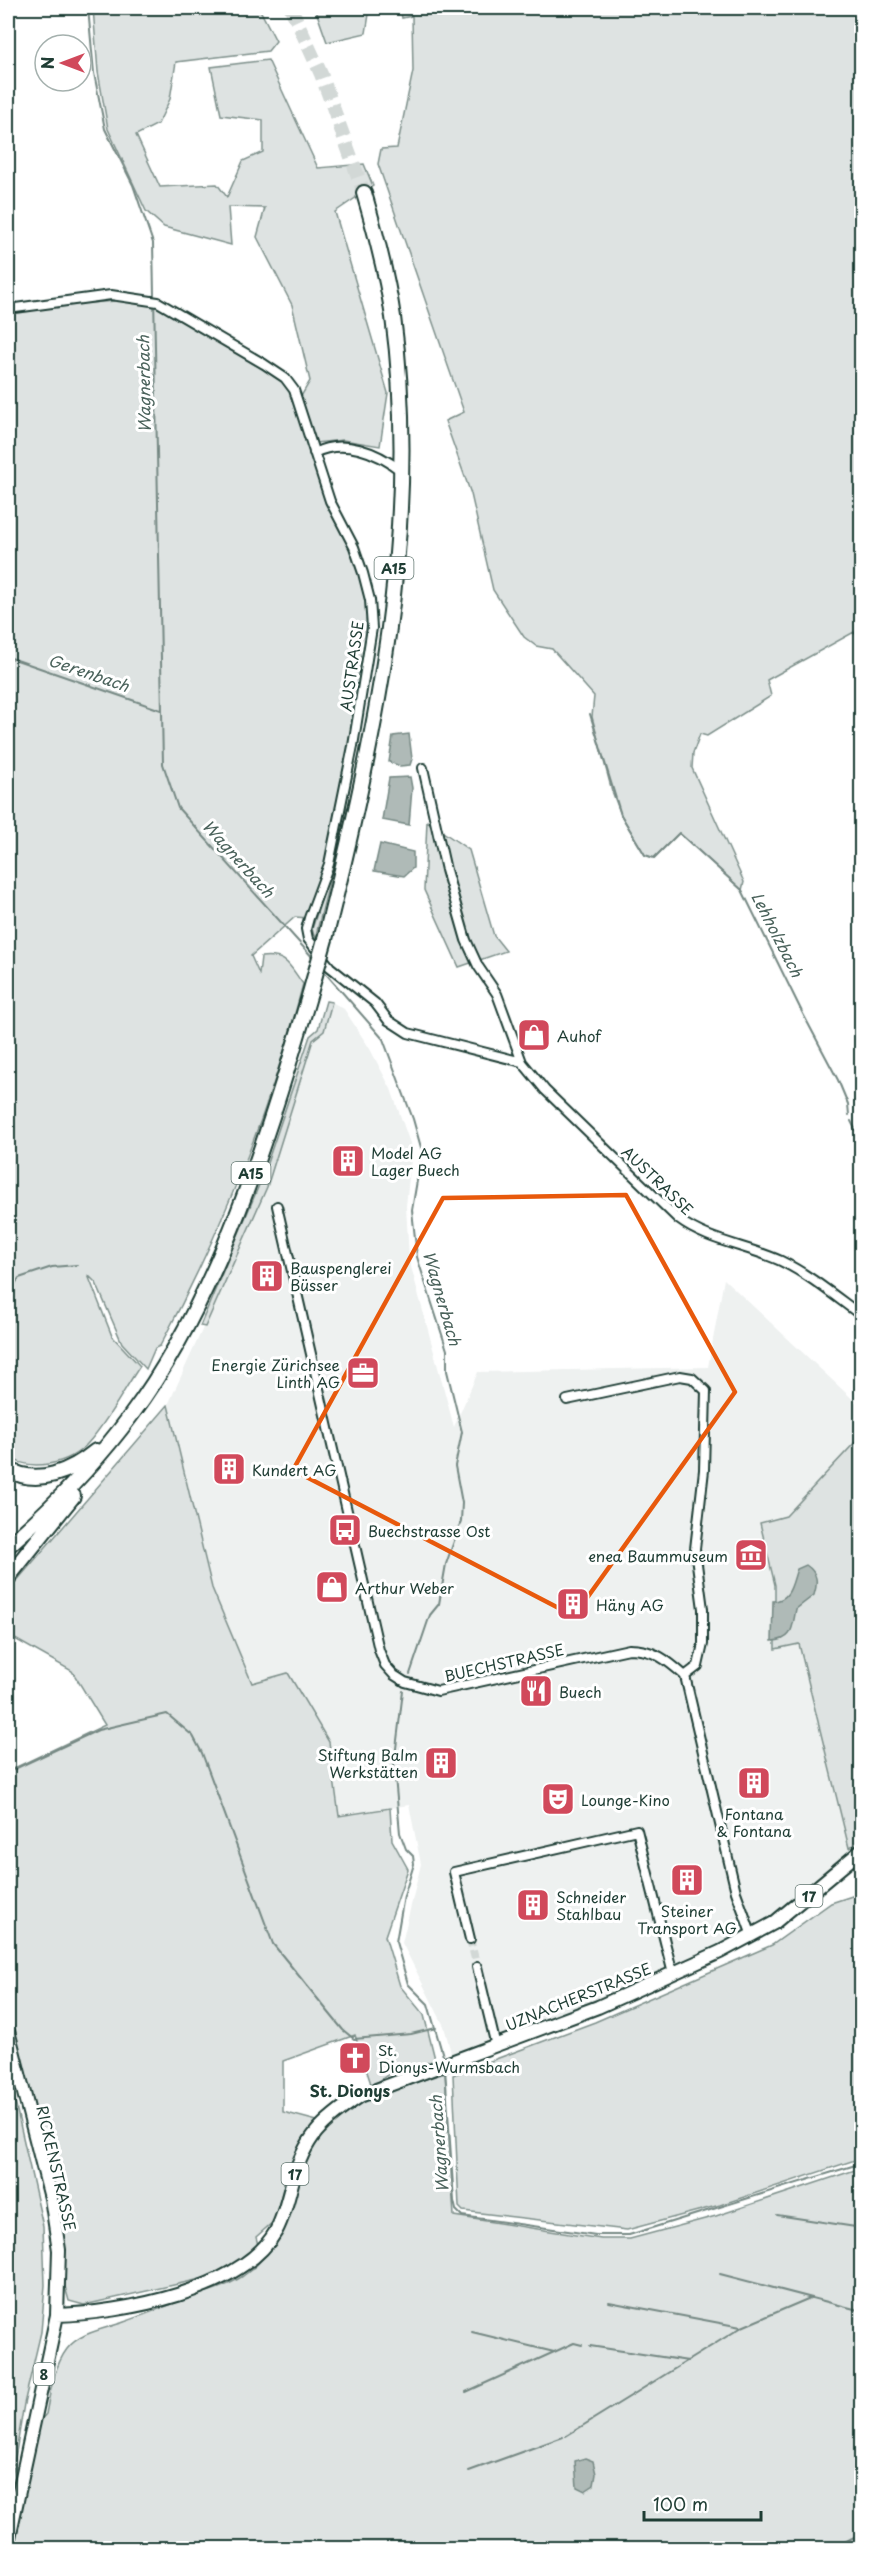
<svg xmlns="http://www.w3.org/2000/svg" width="869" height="2556" viewBox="0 0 869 2556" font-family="'Playpen Sans',sans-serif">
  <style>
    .built { fill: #eef1f0 }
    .green { fill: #dee3e2; stroke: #7e908b; stroke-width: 1.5 }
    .water { fill: #afbab7; stroke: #758883; stroke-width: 1.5 }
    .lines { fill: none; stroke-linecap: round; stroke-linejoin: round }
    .stream { stroke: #758883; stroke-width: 2 }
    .street-tunnel { stroke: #d2d8d6; stroke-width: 8; stroke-dasharray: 8 4; stroke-linecap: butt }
    .highway-tunnel { stroke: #d2d8d6; stroke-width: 14; stroke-dasharray: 14 7; stroke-linecap: butt }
    .street-casing { stroke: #1f3d34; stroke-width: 12 }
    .primary-casing { stroke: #1f3d34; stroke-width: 16 }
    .highway-casing { stroke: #1f3d34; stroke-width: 18 }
    .street { stroke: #fff; stroke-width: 8 }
    .primary { stroke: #fff; stroke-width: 12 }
    .highway { stroke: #fff; stroke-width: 14 }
    .highway-bridge-casing { stroke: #1f3d34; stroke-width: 18; stroke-linecap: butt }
    .highway-bridge { stroke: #fff; stroke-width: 14 }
    .marked { fill: none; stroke: #e8590c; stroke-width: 4.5; stroke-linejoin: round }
    .labels { text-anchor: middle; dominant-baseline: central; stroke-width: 6; stroke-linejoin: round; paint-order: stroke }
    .shield { fill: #fff; stroke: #627771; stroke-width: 1.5 }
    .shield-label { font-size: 14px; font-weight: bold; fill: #1f3d34 }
    .street-label { font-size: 15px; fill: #1f3d34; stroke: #fff }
    .poi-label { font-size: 15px; fill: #1f3d34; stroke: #fff; text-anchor: start }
    .water-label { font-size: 16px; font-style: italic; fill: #4a625b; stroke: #fff }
    .neighbourhood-label { font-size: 16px; font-weight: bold; fill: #1f3d34; stroke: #fff }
  </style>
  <rect width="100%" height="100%" fill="#fff"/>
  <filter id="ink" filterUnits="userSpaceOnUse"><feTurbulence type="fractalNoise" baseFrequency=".0167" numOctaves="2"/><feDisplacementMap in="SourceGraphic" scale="12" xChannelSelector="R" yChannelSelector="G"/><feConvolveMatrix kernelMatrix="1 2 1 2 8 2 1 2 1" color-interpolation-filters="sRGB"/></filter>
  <g filter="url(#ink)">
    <path class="built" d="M332 1002 344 1009 370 1049 391 1089 412 1149 406 1206 409 1259 454 1427 478 1372 708 1367 724 1279 861 1407V1850L798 1905 673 1974 452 2057 444 2026 402 1943 421 1864 409 1805 339 1816 329 1742 288 1673 252 1683 212 1588 168 1405 267 1187 313 1040 324 1031Z"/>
    <path class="green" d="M93 8H259L276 41 268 51 176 62 170 99 158 124 136 135 160 187 217 184 227 197 243 161 263 152V120L221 115 211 67 268 60 318 168 364 164 373 186 335 212 388 393 380 446 343 440 315 443 300 398 310 381 292 305 257 237 265 208 228 207 231 245 164 227 146 211 108 129 98 72Z
      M315 8H370L366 33 327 42Z
      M400 8H861V645L854 632 767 680 771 696 707 736 700 734 693 753 692 768 744 882 742 890 679 833 654 858 645 855 621 815 612 791 592 717 594 696 552 649 536 646 524 637 493 590 471 494 445 421 464 412 378 164 381 149 397 148 413 71 412 16 402 18Z
      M143 299 158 302 264 364 294 390 330 501 363 573 372 628 329 864 309 918 295 917 251 956 259 974 261 957C287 954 289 965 303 984 270 1110 222 1231 160 1346L155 1348 146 1369 122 1343 96 1283 88 1275 112 1336 140 1366C123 1391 108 1421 88 1443 70 1464 30 1473 8 1456V1034L9 1040 13 1041 8 1029V309Z
      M346 807 347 812 315 939 312 929 331 869Z
      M427 821 469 850 494 936 506 951 459 967 424 890Z
      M326 1001 332 1002 324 1031 313 1040 267 1187 205 1327 200 1326 262 1178 310 1036 318 1029Z
      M168 1405 212 1588 252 1683 288 1673 329 1742 339 1816 390 1808 392 1840 408 1869 385 1936 400 1986 424 2015 436 2063C426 2069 418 2063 407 2066 393 2069 383 2078 372 2087L355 2035 283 2061V2112L317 2121 289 2167 274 2221 256 2237 258 2245 223 2274 84 2305 69 2301 64 2283V2239L47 2164 8 2012V1771L105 1725 72 1671 8 1635V1591Z
      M861 1436 862 1839 849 1848 799 1644 775 1649V1585L760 1523 786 1516Z
      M861 1893V2158L720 2205 627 2230 463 2211 459 2207 453 2075 595 2022 772 1945 831 1903Z
      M8 2071 43 2226 45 2285 41 2332 24 2404 8 2501Z
      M445 2073 454 2216 601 2239H630L716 2216 861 2168V2548H8L40 2421 46 2414C50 2393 54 2366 67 2349 80 2332 105 2329 124 2322 145 2315 166 2306 188 2298 207 2292 226 2287 243 2276 307 2232 284 2161 336 2119 366 2095 409 2085 445 2073Z"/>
    <path class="water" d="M409 734 412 759 410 765 400 766 389 762 393 736Z
      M410 777 412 788 409 825 382 820 389 778Z
      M380 844 413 852V868L404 876 374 871Z
      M806 1565C818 1573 818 1582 814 1595L796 1609C792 1627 794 1640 772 1641L773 1601C791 1601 792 1582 797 1569Z
      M585 2458 593 2461 596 2474 594 2485 585 2491 577 2487 575 2461Z"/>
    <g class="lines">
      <path class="stream" d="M88 8 94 73 105 129 133 185 153 243 163 764 178 808 314 959
        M8 657 161 710
        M590 714 621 815 645 855 654 858 679 833 742 890 802 1012 838 1080 848 1104 849 1115
        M321 968 383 1039 413 1119 422 1151 412 1210 417 1257 447 1350V1371L462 1432 455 1466 462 1503 461 1521 446 1564 439 1604 430 1615 410 1674
        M851 1121 862 1143
        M13 1304V1287L19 1278 52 1267 77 1265
        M403 1691 394 1765 400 1833 406 1849 413 1856 414 1864 404 1896 396 1942 408 1984 428 2004 444 2059
        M8 1772 98 1730 167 1714 193 1736 202 1753 273 1944 343 2030 354 2039 411 2034 436 2028
        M445 2068 454 2201 456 2210 462 2216 596 2235H629L862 2163
        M777 2215 862 2228
        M720 2274 862 2311
        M609 2302 741 2327
        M472 2332 554 2352
        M590 2346 688 2361
        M466 2392 574 2343 582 2345
        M566 2436 742 2327 810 2298
        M469 2471 563 2437
        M833 2548 862 2533"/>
      <path class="street-tunnel" d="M470 1939 477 1967"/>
      <path class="highway-tunnel" d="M291 8 321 74 364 193"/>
      <defs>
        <path id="street" d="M8 309 111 295 158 302 264 364 285 378 294 390 330 501 354 547 363 573 370 600 372 628 353 746 329 864 309 918 306 929 308 939 330 967 375 1003 388 1020 408 1033 522 1062
          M314 453C343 438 377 452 400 470
          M423 768 446 870 466 940 478 966 497 994 522 1062 545 1090 678 1219C709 1242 746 1245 781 1261 810 1275 836 1297 862 1316
          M277 1206 379 1650 385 1665 394 1675 405 1682 438 1691 629 1649C654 1649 667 1660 685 1676L736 1892 752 1936
          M567 1400 680 1376 692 1378 706 1391 704 1470 695 1549 703 1609V1644L698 1666 685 1676
          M470 1939 454 1872 637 1830 673 1974
          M477 1967 496 2046"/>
        <path id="primary" d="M8 2031 51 2198 59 2250 57 2315 8 2542
          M57 2315C122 2313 242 2291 276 2231 284 2216 288 2199 292 2183 305 2137 321 2122 360 2096L598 2007 720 1952 774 1923 862 1850"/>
        <path id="highway" d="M325 939C376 739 421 524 393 317 387 275 376 234 364 193
          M8 1469C37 1487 72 1471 96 1451
          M8 1546C54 1506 96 1463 132 1414 218 1299 270 1130 310 993
          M8 1577 73 1496"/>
      </defs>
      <use href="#street" class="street-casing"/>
      <use href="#primary" class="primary-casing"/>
      <use href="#highway" class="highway-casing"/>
      <use href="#street" class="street"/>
      <use href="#primary" class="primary"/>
      <use href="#highway" class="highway"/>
      <defs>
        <path id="highway-bridge" d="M310 993 325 939"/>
      </defs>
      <use href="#highway-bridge" class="highway-bridge-casing"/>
      <use href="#highway-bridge" class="highway-bridge"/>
    </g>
  </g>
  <path class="marked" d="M626 1195 735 1392 574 1616 293 1470 443 1198Z"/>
  <defs>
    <symbol id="shop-square" viewBox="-11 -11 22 22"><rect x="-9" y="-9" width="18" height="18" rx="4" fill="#d1495b" stroke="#fff"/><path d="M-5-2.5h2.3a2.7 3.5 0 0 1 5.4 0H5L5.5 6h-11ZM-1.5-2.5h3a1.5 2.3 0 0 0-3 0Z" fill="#fff"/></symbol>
    <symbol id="building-square" viewBox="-11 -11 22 22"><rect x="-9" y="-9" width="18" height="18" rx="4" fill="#d1495b" stroke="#fff"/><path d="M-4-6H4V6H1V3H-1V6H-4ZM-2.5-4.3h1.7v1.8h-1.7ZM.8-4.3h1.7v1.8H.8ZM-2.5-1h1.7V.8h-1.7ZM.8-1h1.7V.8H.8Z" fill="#fff"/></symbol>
    <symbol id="office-square" viewBox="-11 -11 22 22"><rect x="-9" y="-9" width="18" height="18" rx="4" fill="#d1495b" stroke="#fff"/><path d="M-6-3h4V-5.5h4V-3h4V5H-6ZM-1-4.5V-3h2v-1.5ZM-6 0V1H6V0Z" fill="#fff"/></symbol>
    <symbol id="bus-square" viewBox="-11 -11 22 22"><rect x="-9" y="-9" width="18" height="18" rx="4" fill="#d1495b" stroke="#fff"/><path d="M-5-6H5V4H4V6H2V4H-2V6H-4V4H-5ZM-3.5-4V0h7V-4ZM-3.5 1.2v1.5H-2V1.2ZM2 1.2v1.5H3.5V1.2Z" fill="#fff"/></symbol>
    <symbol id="museum-square" viewBox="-11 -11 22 22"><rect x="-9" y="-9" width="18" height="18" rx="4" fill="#d1495b" stroke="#fff"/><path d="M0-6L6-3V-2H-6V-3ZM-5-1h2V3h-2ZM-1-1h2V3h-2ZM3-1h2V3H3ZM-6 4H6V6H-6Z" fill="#fff"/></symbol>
    <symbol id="restaurant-square" viewBox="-11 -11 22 22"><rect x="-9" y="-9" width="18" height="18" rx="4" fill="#d1495b" stroke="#fff"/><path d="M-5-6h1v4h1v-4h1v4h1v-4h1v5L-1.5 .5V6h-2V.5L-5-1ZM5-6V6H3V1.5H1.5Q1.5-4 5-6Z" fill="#fff"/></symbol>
    <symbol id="theatre-square" viewBox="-11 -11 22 22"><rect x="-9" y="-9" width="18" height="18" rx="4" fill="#d1495b" stroke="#fff"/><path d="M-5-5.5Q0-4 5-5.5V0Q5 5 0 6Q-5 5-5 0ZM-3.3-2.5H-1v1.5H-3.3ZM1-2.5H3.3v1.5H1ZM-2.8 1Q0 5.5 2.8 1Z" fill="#fff"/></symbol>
    <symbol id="church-square" viewBox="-11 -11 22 22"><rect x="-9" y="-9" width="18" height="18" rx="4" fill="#d1495b" stroke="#fff"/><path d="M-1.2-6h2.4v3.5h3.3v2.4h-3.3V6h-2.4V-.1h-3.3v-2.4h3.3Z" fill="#fff"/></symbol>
  </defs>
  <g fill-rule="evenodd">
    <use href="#shop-square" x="515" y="1016" width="38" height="38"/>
    <use href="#building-square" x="329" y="1142" width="38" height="38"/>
    <use href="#building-square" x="248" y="1257" width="38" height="38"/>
    <use href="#office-square" x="344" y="1354" width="38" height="38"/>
    <use href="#building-square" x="210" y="1450" width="38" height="38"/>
    <use href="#bus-square" x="326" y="1511" width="38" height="38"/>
    <use href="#museum-square" x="732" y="1536" width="38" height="38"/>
    <use href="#shop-square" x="313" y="1568" width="38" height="38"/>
    <use href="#building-square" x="554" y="1585" width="38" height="38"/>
    <use href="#restaurant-square" x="517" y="1672" width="38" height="38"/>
    <use href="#building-square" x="422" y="1744" width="38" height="38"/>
    <use href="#building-square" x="735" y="1764" width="38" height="38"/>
    <use href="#theatre-square" x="539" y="1780" width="38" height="38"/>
    <use href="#building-square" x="668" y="1861" width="38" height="38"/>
    <use href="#building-square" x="514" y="1886" width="38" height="38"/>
    <use href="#church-square" x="336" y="2039" width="38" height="38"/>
  </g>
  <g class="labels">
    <g class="shield">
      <rect x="374.5" y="557" width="39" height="22" rx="4.5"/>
      <rect x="231.5" y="1162" width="39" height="22" rx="4.5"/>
      <rect x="795.5" y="1885" width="27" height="22" rx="4.5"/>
      <rect x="281.5" y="2163" width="27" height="22" rx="4.5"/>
      <rect x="33.5" y="2363" width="21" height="22" rx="4.5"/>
    </g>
    <g class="shield-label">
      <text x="394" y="568">A15</text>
      <text x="251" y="1173">A15</text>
      <text x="809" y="1896">17</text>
      <text x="295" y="2174">17</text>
      <text x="44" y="2374">8</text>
    </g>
    <g class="street-label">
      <text transform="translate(351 666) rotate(-82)">AUSTRASSE</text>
      <text transform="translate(658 1180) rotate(44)">AUSTRASSE</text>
      <text transform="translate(504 1662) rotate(-13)">BUECHSTRASSE</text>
      <text transform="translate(578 1996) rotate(-22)">UZNACHERSTRASSE</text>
      <text transform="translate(57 2168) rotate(77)">RICKENSTRASSE</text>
    </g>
    <g class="poi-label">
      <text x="557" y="1035">Auhof</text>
      <text x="371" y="1152">Model AG<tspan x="371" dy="17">Lager Buech</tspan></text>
      <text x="290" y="1267">Bauspenglerei<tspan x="290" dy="17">Büsser</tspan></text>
      <text x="340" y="1364" text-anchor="end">Energie Zürichsee<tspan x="340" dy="17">Linth AG</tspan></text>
      <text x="252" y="1469">Kundert AG</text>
      <text x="368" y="1530">Buechstrasse Ost</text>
      <text x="728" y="1555" text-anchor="end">enea Baummuseum</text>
      <text x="355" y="1587">Arthur Weber</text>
      <text x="596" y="1604">Häny AG</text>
      <text x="559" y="1691">Buech</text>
      <text x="418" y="1754" text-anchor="end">Stiftung Balm<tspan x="418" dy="17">Werkstätten</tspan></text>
      <text x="581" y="1799">Lounge-Kino</text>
      <text x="754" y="1813" text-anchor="middle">Fontana<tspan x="754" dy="17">&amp; Fontana</tspan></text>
      <text x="556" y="1896">Schneider<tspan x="556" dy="17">Stahlbau</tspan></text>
      <text x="687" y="1910" text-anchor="middle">Steiner<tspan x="687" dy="17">Transport AG</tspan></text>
      <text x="378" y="2049">St.<tspan x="378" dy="17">Dionys-Wurmsbach</tspan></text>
    </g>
    <g class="water-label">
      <text transform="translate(143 384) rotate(-91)">Wagnerbach</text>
      <text transform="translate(89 672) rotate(19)">Gerenbach</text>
      <text transform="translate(239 858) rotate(48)">Wagnerbach</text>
      <text transform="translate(778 934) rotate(63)">Lehholzbach</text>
      <text transform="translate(443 1298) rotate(74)">Wagnerbach</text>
      <text transform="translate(438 2144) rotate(-94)">Wagnerbach</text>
    </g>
    <g class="neighbourhood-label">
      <text x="350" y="2090">St. Dionys</text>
    </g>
  </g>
  <rect width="869" height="2556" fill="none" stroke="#fff" stroke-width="30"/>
  <rect x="15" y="15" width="839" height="2526" fill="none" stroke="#1f3d34" stroke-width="2" filter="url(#ink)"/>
  <g transform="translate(63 63) rotate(270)"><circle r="28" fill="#ffffff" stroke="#a5b1ae" stroke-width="1.5"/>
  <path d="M0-4.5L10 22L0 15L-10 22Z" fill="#d1495b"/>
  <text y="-9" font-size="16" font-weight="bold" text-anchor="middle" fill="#1f3d34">N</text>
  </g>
  <path d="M644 2511v9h117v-9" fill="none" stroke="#1f3d34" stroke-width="3"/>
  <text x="653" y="2511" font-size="18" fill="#1f3d34" stroke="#ffffff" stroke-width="4.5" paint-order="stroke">100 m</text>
</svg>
